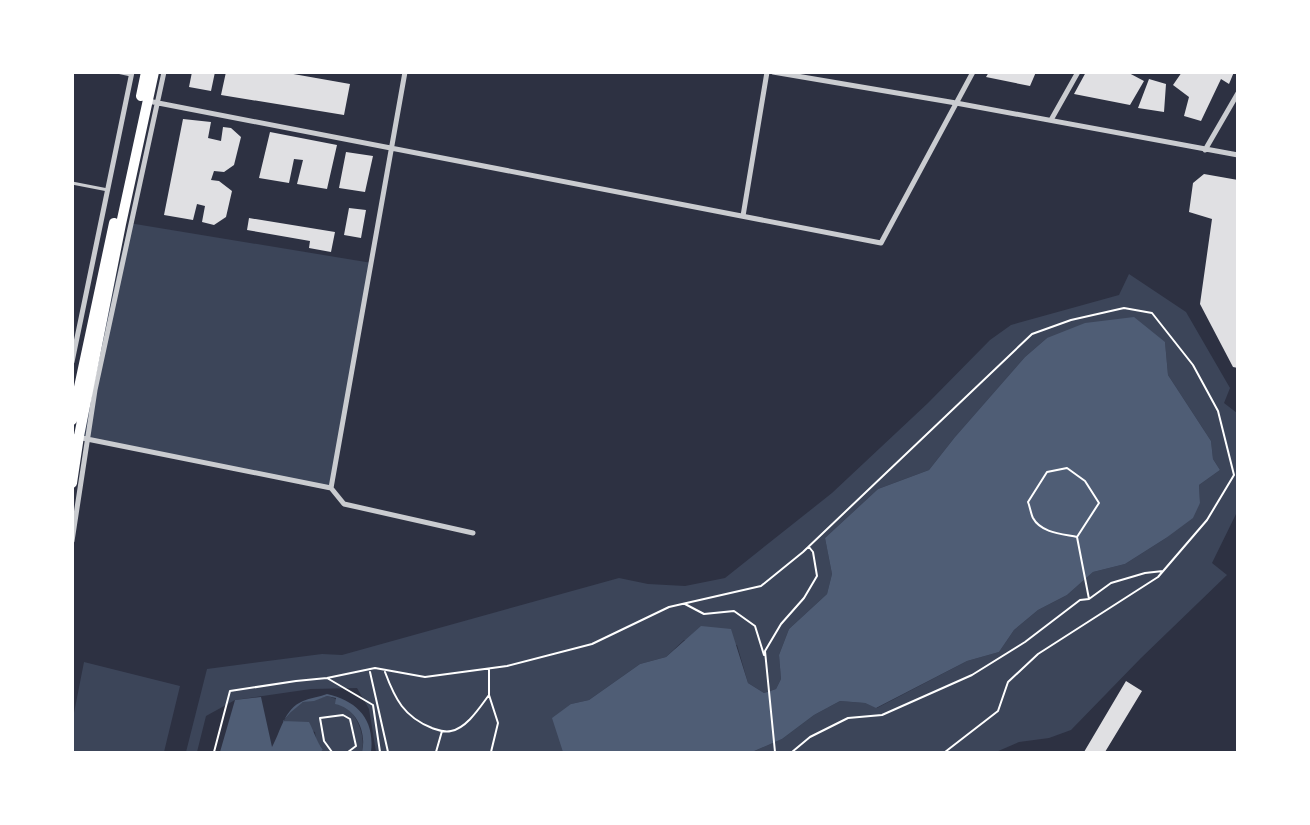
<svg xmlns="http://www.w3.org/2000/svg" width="1310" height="825" viewBox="0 0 1310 825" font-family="'PT Sans Narrow',sans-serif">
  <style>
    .green { fill: #3c4559 }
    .water { fill: #4f5d75 }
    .building { fill: #e0e0e3 }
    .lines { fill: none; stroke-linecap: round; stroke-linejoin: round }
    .path { stroke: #fff; stroke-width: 2 }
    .service { stroke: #caccd0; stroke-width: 3 }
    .minor { stroke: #caccd0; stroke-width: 5 }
    .primary { stroke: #fff; stroke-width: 10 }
  </style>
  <rect width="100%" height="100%" fill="#2d3142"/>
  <path class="green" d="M129 223 372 263 331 488 79 436Z
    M1129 274 1186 312 1230 388 1224 403 1237 413V512L1212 563 1227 575 1141 658 1071 730 1049 738 1019 742 996 752H752L782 739 814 715 840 701 865 703 877 708 967 661 999 652 1014 630 1038 610 1067 595 1093 572 1125 564 1166 538 1200 503 1199 485 1220 470 1213 459 1211 441 1168 375 1165 342 1047 338 1025 357 955 437 929 470 878 489 825 538 832 574 827 594 789 629 779 655 781 679 776 689 764 693 748 683 737 645 684 640 666 657 640 664 589 700 571 704 563 752H376L369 709 357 688 311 689 235 700 206 716 197 752H186L207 669 322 654 342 655 619 578 648 584 685 586 725 578 832 493 928 403 990 340 1011 325 1119 295Z
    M84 662 180 686 164 752H73V718Z
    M327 696C350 701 367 729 362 752H320L323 750 316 740 315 732 283 722C288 715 295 706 303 702 311 700 319 699 327 696Z"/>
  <path class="water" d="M1134 317 1165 342 1168 375 1211 441 1213 459 1220 470 1199 485 1200 503 1193 518 1166 538 1125 564 1093 572 1067 595 1038 610 1014 630 999 652 967 661 876 708 865 703 840 701 814 715 782 739 752 752H563L552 718 571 704 589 700 640 664 666 657 701 626 731 629 748 683 764 693 776 689 781 679 779 655 789 629 827 594 832 574 825 538 878 489 929 470 955 437 1025 357 1047 338 1085 323Z
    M327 694C357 701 375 719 371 752H362C367 732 356 708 335 704L336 698 327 696 314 701 303 702 291 712 283 721 309 722C314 731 316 741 323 750L320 752H220L235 700 261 697 272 747C281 731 284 709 303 701 310 698 319 697 327 694Z"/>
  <path class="building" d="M192 72H215L211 91 189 87Z
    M226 72H282L350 84 344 115 221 95Z
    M989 72H1036L1030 86 986 77Z
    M1086 72H1127L1144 81 1130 105 1074 94Z
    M1182 72H1234L1229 84 1221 79 1201 121 1184 116 1189 97 1173 85Z
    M1149 79 1166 84 1164 112 1138 108Z
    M183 119 211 122 208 138 221 141 223 127 231 128 241 137 234 165 224 172 214 171 211 180 219 181 232 191 226 217 214 225 202 222 205 206 197 204 193 220 164 215Z
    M270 132 337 145 327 189 297 184 303 160 294 159 289 183 259 178Z
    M346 152 373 156 365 192 339 188Z
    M1204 174 1238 180V368L1233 367 1200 304 1212 219 1189 212 1193 183Z
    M349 208 366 210 361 238 344 235Z
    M249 218 335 232 331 252 309 248 310 241 247 230Z
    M1126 681 1142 691 1105 752H1084Z"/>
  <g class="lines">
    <path class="path" d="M1089 599 1111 583 1145 573 1163 571
      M685 604 704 614 734 611 755 626 764 655
      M489 669V695L498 723 491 752
      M370 672 388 752
      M385 672C395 699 404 717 432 728 438 730 444 733 451 731 467 728 480 707 489 695
      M327 678 373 705 380 752
      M214 752 230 691 296 681 327 678 375 668 425 677 507 666 592 644 669 607 761 586 803 552 1032 334 1071 320 1124 308 1152 313 1193 365 1218 411 1234 475 1207 520 1158 577 1038 654 1008 682 998 711 945 752
      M332 752 324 741 320 718 343 715 350 719 356 746 348 752
      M436 752 442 731
      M775 752 765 651 781 624 804 598 817 576 813 552 809 547
      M792 752 810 737 848 718 882 715 972 675 1025 642 1080 600 1089 599 1077 537 1099 503 1085 481 1067 468 1047 472 1028 502C1030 507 1031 514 1033 518 1041 533 1063 534 1077 537"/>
    <path class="service" d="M117 72 131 75
      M72 183 108 190"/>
    <path class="minor" d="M773 72 956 103 1238 155
      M148 101 881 243 973 72
      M1051 120 1078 72
      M1205 150 1238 93
      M743 216 767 72
      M72 362 132 72
      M72 436 331 488 344 504 473 533
      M331 488 405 72
      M72 541 95 390 164 72"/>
    <path class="primary" d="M141 96 146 72
      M72 420 114 223
      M72 483 79 436 121 224 154 72"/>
  </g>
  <rect width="1310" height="825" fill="none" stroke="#ffffff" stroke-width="148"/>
</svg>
